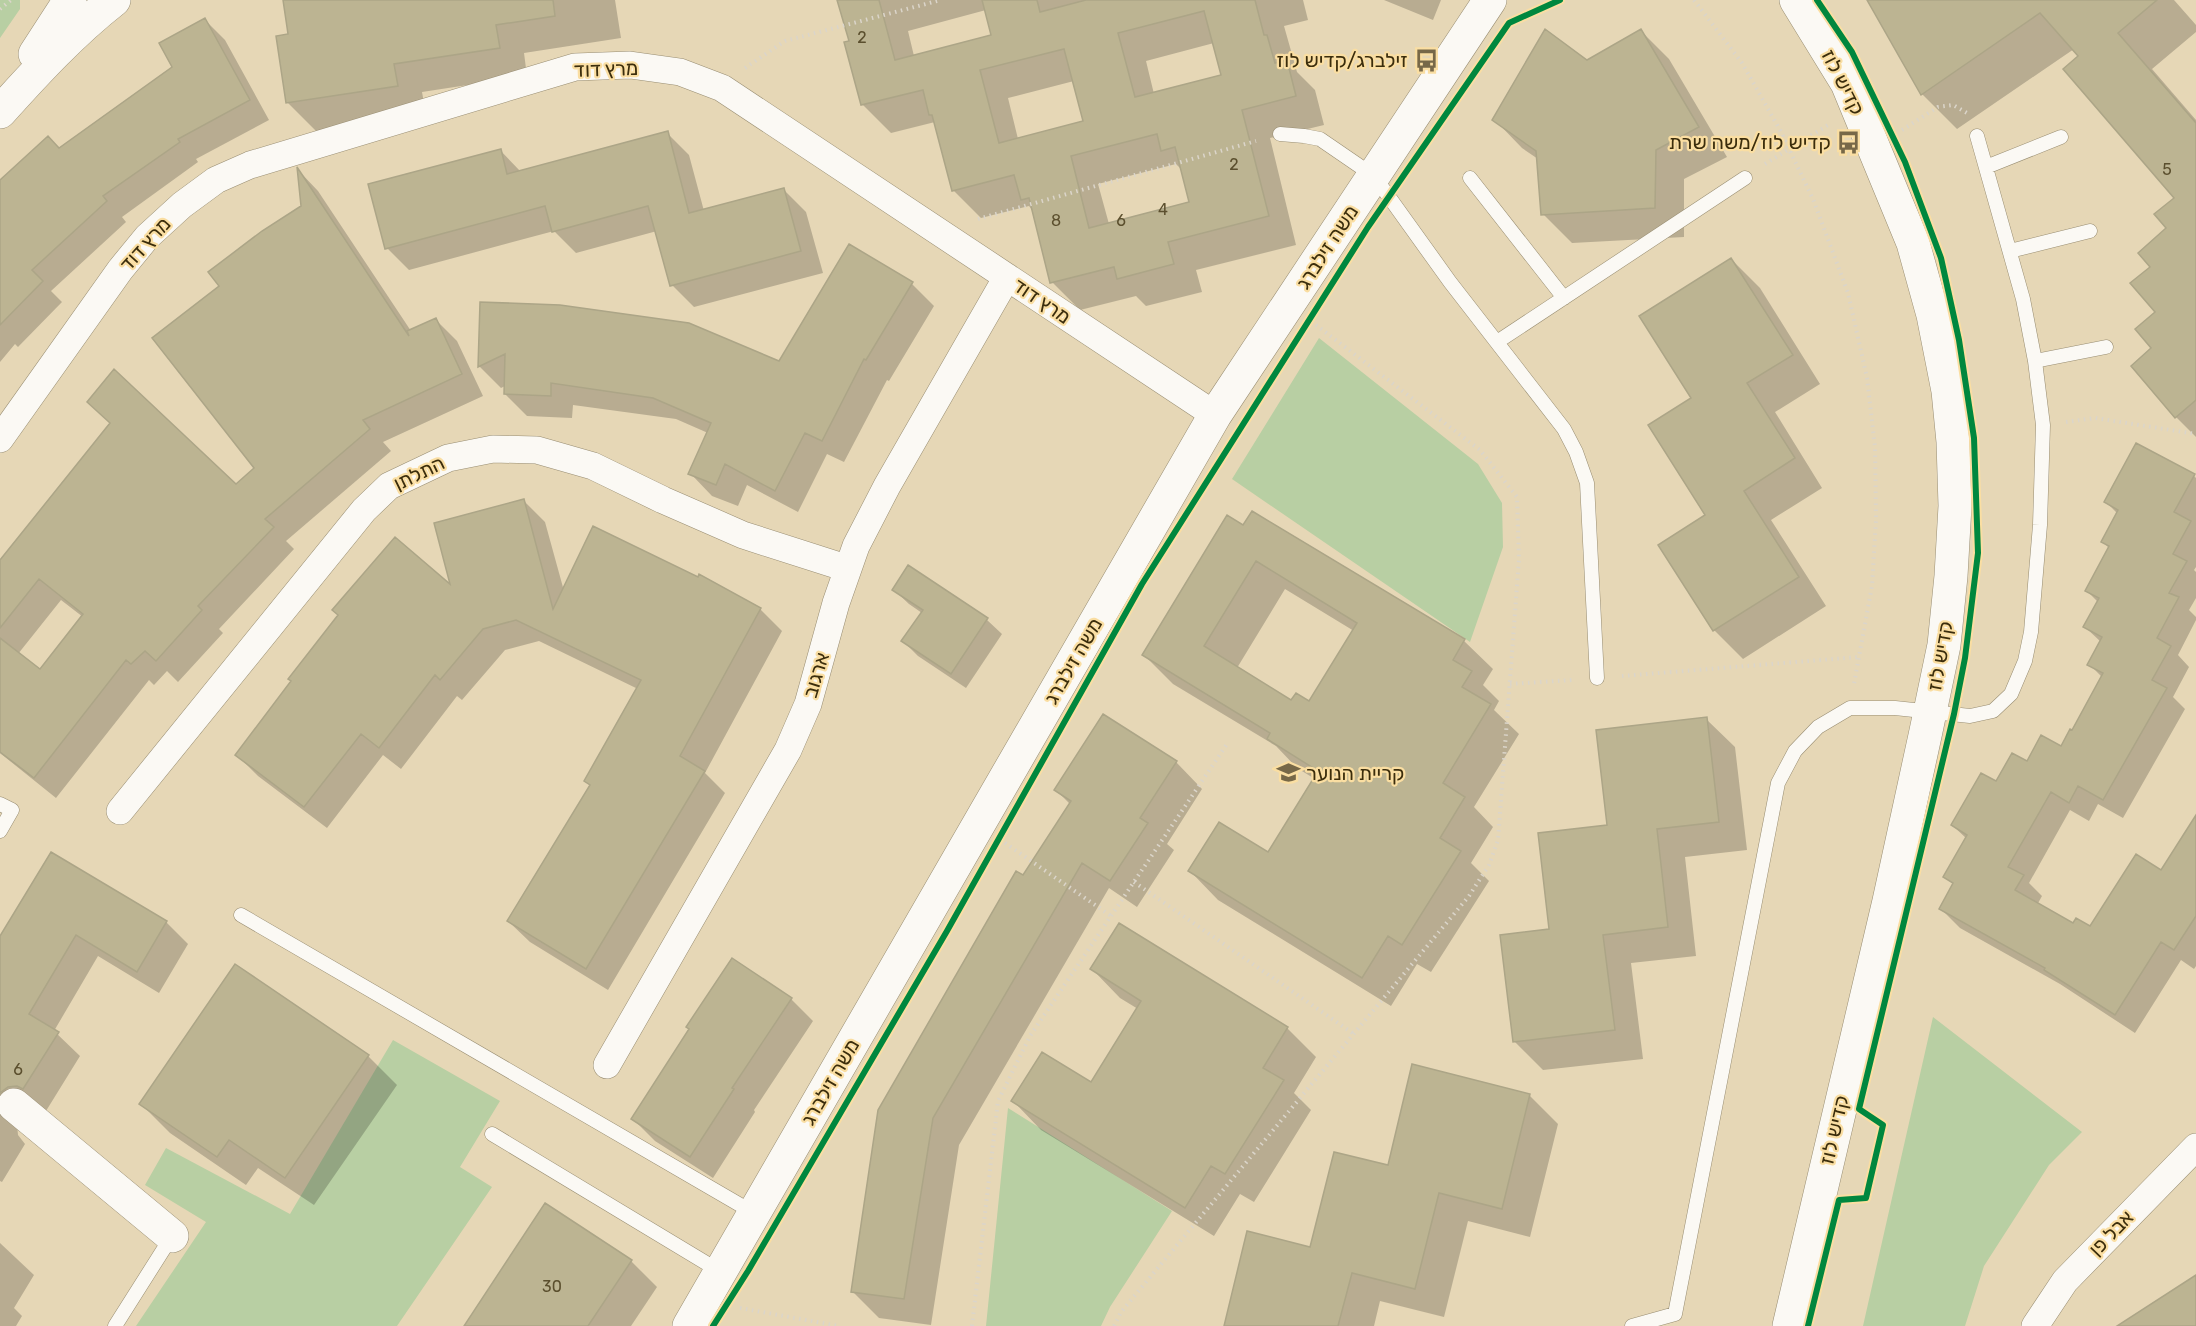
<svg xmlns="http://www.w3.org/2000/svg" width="2196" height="1326" viewBox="0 0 2196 1326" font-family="Rubik,'Noto Sans Hebrew',sans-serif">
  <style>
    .green { fill: #b8cfa3 }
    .shadow { fill: #0003; fill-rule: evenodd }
    .building { fill: #bcb492; stroke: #aca587; stroke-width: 1.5; fill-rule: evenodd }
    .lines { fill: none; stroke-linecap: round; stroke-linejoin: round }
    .service-casing { stroke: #988d72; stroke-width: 15 }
    .minor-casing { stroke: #988d72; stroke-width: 28 }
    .tertiary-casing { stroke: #988d72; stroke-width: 34 }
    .path { stroke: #dbd5ca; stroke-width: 4; stroke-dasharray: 1.5 4.5; stroke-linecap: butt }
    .service { stroke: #fbf9f4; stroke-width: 14 }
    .minor { stroke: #fbf9f4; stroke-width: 27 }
    .tertiary { stroke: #fbf9f4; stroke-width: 33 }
    .cycleway-casing { stroke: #fadea2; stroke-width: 10 }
    .cycleway { stroke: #00873e; stroke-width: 6 }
    .labels { text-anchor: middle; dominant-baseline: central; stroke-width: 4.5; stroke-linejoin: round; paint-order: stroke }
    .number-label { font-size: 16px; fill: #5b4f2e }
    .poi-label { font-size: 20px; fill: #3b2d0c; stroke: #fadea2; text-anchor: end }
    .street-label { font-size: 20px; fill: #3b2d0c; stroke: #fadea2 }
  </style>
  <rect width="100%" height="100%" fill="#e6d7b6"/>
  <path class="green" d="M0 0H20V9L0 38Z
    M1319 338 1478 464 1502 503 1503 547 1470 642 1232 479Z
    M1933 1017 2082 1132 2049 1165 1984 1266 1965 1326H1863Z
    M393 1040 500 1101 460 1167 492 1187 397 1326H136L206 1222 145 1185 166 1148 290 1214Z
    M1008 1108 1172 1211 1110 1307 1101 1326H986Z"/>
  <path class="shadow" d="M285 0H615L621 38 524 53 527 76 422 92 426 114 316 131 287 102 290 35Z
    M839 0H1303L1308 20 1284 26 1297 72 1315 90 1324 125 1270 138 1296 245 1196 270 1202 292 1146 306 1136 296 1080 310 1052 282 1033 211 1029 206 981 218 953 190 935 122 891 133 862 104 851 42ZM986 10 993 36 914 56 908 31ZM1214 43 1223 76 1154 94 1146 61ZM1074 81 1085 122 1018 139 1008 98ZM1176 164 1182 170 1191 203 1109 224 1098 184Z
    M1384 0H1441L1433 20Z
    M1869 0H2174L2196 25V32L2152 69 2196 120V437L2176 417 2133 366 2153 349 2157 312 2152 267 2168 228 2176 198 2080 56 2074 49 1957 129 1922 94Z
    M205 20 225 40 269 120 196 159 198 162 122 217 126 222 51 291 62 302 18 347 15 344 0 362V182L59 150 174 68Z
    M1640 30 1669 59 1727 157 1684 179V237L1572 243 1543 214 1538 159 1522 148 1494 119Z
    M667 133 689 155 704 211 784 190 806 212 823 273 694 307 672 285 657 231 576 253 554 231 409 270 387 248 500 150 521 172Z
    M299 171 318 191 411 331 435 319 457 341 483 396 383 442 391 451 286 541 294 549 219 629 223 633 178 682 167 671 154 685 149 680 56 798 0 753V562L111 424 89 402 236 486 256 468 221 286 303 206ZM61 600 83 617 40 671 18 654Z
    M850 246 912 284 934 306 889 381 887 380 844 462 827 454 798 512 747 485 738 506 712 496 690 473 708 433 676 419 573 405 572 418 527 416 505 394V386L501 388 479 366 481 304 780 363Z
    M1731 259 1760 288 1820 384 1775 412 1822 488 1771 520 1826 606 1743 659 1714 630 1707 516 1693 399Z
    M2194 476 2196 478V567L2194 570 2196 572V598L2189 610 2196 617V620L2178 655 2189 667 2173 697 2185 709 2123 818 2098 804 2089 821 2070 810 2029 883 2042 896 2037 905 2073 926 2091 928 2161 872 2196 818V966L2194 969 2181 960 2135 1033 2060 984 1960 928 1941 909 1954 885 1945 876 1967 839 1952 825 1996 783 2027 763 2062 748 2072 732 2102 677 2089 664 2101 642 2085 627 2098 602 2086 590 2109 548 2103 542 2118 514 2106 502Z
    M524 501 545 522 564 591 698 579 700 576 760 609 782 631 705 773 725 793 608 990 530 942 508 921 591 786 585 781 638 689 539 641 505 650 462 700 457 696 401 769 383 755 327 828 258 776 237 755 453 588Z
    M1227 517 1464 641 1493 669 1483 685 1499 701 1494 710 1519 734 1474 807 1493 827 1471 863 1489 881 1431 972 1417 964 1391 1006 1218 900 1190 871 1268 854 1315 779 1297 768 1276 746 1173 684 1144 655ZM1285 589 1354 631 1310 703 1292 702 1237 668Z
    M909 567 987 620 1002 634 966 688 918 656 903 641 922 613 909 604 894 590Z
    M1706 719 1735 747 1747 850 1685 857 1696 956 1631 963 1643 1059 1543 1070 1514 1041 1609 826Z
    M1176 762 1202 789 1167 844 1174 850 1137 907 1109 888 959 1145 931 1325 879 1318 853 1292 1023 877 1070 804 1056 790Z
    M166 922 188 944 159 993 98 956 54 1031 80 1056 46 1111 17 1124 18 1135 25 1144 2 1182 0 1181V941Z
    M235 966 368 1056 397 1085 314 1205 258 1168 246 1185 170 1133 141 1104Z
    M1092 969 1287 1028 1316 1057 1294 1093 1311 1110 1254 1202 1240 1194 1214 1236 1041 1130 1013 1101 1091 1084 1138 1009 1120 998Z
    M791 999 813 1021 754 1110 755 1112 713 1178 655 1141 633 1119Z
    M1529 1095 1558 1124 1530 1237 1468 1221 1444 1317 1380 1301 1374 1326H1225L1311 1248 1389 1167Z
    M0 1243 34 1275 14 1308 22 1316 16 1326H0Z
    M631 1261 657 1287 631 1326H466Z"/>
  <path class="building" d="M283 0H553L555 16 496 25 500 48 394 64 398 86 286 103 276 36 288 34Z
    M837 0H879L895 60 991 35 982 0H1037L1040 12 1086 0H1255L1264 35H1267L1275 63 1287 60 1296 96 1242 110 1269 216 1168 242 1174 264 1117 279 1114 267 1050 283 1029 198 1021 200 1014 175 952 191 932 115H929L923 90 861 105 844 42 849 41ZM1204 11 1221 75 1135 97 1118 33ZM1064 49 1083 121 999 143 980 70ZM1157 134 1161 151 1175 147 1189 202 1089 228 1071 156Z
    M1867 0H2157L2118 33 2196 123V400L2175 418 2131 366 2151 348 2135 329 2155 312 2130 283 2150 267 2138 253 2166 228 2154 214 2174 198 2063 69 2078 56 2040 13 1921 95Z
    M205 18 250 100 178 139 180 142 103 196 107 201 32 270 43 281 0 325V180L48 136 59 148 172 67 159 43Z
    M1545 29 1587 60 1641 29 1699 127 1656 150 1655 208 1541 215 1536 151 1492 120Z
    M668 131 689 213 784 188 801 251 670 286 648 206 552 232 545 206 385 249 368 184 501 149 507 174Z
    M297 167 409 336 407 331 436 318 462 374 363 420 370 429 265 519 274 527 198 606 202 610 156 661 145 651 131 664 126 660 34 778 0 752V638L40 669 83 614 39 579 0 628V560L110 423 87 402 114 369 236 484 254 468 152 338 219 286 208 272 262 231 301 206Z
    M849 244 913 282 866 360 864 359 822 441 805 433 775 491 725 464 716 485 688 474 711 423 653 398 551 383V396L504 394 505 354 478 367 480 302 560 305 689 323 779 361Z
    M1731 258 1793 355 1747 383 1795 458 1744 491 1799 577 1713 631 1658 545 1705 515 1648 425 1691 398 1639 316Z
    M2136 443 2195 474 2174 512 2191 521 2173 554 2187 561 2169 593 2179 597 2157 638 2171 646 2152 680 2167 688 2103 800 2078 786 2069 803 2051 792 2008 867 2024 875 2015 890 2073 923 2076 918 2090 926 2136 854 2161 870 2196 815V916L2174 950 2161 942 2115 1015 2044 970 2045 968 1939 909 1953 883 1943 877 1967 835 1951 825 1981 773 1996 781 2012 753 2027 761 2041 735 2061 746 2070 729 2072 730 2103 673 2087 665 2102 637 2083 627 2099 598 2085 591 2109 546 2101 542 2118 510 2104 502Z
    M524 499 553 609 593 526 698 577 699 574 761 608 680 756 705 771 586 969 507 921 590 785 584 781 641 680 516 620 483 629 440 680 435 675 379 748 361 734 304 807 235 755 291 681 288 679 338 615 332 610 395 537 450 584 434 523Z
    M1252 511 1465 639 1453 660 1472 671 1462 687 1491 704 1443 783 1465 797 1440 838 1461 851 1402 945 1388 936 1362 978 1188 871 1219 822 1268 852 1318 771 1267 739 1270 733 1142 655 1227 515 1243 525ZM1256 561 1357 623 1309 701 1296 693 1291 700 1204 646Z
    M908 565 988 618 951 674 901 641 923 610 892 590Z
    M1103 714 1177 761 1140 818 1148 823 1110 881 1082 863 933 1118 904 1299 851 1292 878 1110 1016 871 1023 875 1071 801 1054 790Z
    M1707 717 1719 822 1657 829 1668 927 1603 935 1615 1030 1513 1042 1500 935 1549 929 1538 833 1607 825 1596 730Z
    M51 852 167 921 137 972 76 935 29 1014 59 1032 23 1089 17 1086 8 1087 0 1093V936Z
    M1119 923 1288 1027 1263 1068 1284 1080 1225 1174 1211 1166 1185 1208 1011 1101 1042 1052 1091 1082 1141 1001 1090 969Z
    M732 958 792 998 732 1088 734 1089 690 1157 631 1119 689 1029 686 1027Z
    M235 964 369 1055 285 1178 229 1140 217 1157 139 1104Z
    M1412 1064 1530 1094 1502 1209 1439 1193 1415 1289 1352 1273 1338 1326H1224L1247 1231 1310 1247 1334 1152 1388 1165Z
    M545 1203 632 1260 588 1326H464Z
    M2196 1275V1326H2117Z"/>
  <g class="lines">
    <defs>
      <path id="service" d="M1280 134 1304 136 1320 139 1374 176 1450 282 1564 429 1576 452 1587 483 1597 678
        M1986 167 2061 137
        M1470 178 1564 298
        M2010 251 2090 231
        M1497 342 1745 178
        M2035 361 2106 347
        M0 804 12 810 0 831
        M241 915 754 1213
        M492 1134 721 1272
        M115 1326 172 1236
        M1632 1326 1675 1314 1778 783 1795 751 1818 727 1850 708H1895L1970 716 1993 711 2011 694 2025 661 2031 632 2040 525 2043 425 2035 361 2023 299 1977 136"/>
      <path id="minor" d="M0 439 120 270 147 237 182 205 216 180 250 165 575 67 630 65 680 72 722 88 1215 415
        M120 811 364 510 389 486 448 458 493 449 537 450 593 466 663 500 743 535 846 568
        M607 1065 788 750 808 704 836 603 856 546 887 486 1007 277
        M2035 1326 2065 1281 2196 1147"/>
      <path id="tertiary" d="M35 54 70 0
        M0 112C36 72 72 33 114 0
        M14 1105 172 1236
        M689 1326 1215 415 1490 0
        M1789 1326 1889 901 1926 731 1944 645 1951 576 1955 506 1953 442 1948 391 1933 315 1913 243 1847 83 1796 0"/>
    </defs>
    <use href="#service" class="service-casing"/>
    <use href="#minor" class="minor-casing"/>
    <use href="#tertiary" class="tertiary-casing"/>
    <path class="path" d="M1694 0 1742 63 1780 130 1813 199 1848 293 1867 378 1875 447 1876 520 1872 586 1854 684
      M0 9 11 0
      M745 68 785 41 941 0
      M1902 130 1938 107 1953 105 1967 113
      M1765 164 1828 125
      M978 219 1256 141
      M2066 422 2095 418 2196 434
      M1622 676 1858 657
      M1510 684 1572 680
      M1005 843 1111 916
      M1134 882 1354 1034
      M740 1308 839 1326
      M972 1326 998 1101 1030 1036 1227 744
      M1114 1326 1121 1312 1469 896 1489 865 1498 840 1519 559 1517 497 1480 450 1316 325"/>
    <use href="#service" class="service"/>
    <use href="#minor" class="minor"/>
    <use href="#tertiary" class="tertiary"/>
    <defs>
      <path id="cycleway" d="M713 1326 748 1271 947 931 1142 584 1368 227 1509 23 1560 0
        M1808 1326 1839 1200 1866 1198 1883 1125 1859 1109 1954 714 1965 658 1978 553 1974 438 1959 340 1941 258 1905 162 1852 52 1817 0"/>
    </defs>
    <use href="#cycleway" class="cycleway-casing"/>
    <use href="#cycleway" class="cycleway"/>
  </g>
  <defs>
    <symbol id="bus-bare" viewBox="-9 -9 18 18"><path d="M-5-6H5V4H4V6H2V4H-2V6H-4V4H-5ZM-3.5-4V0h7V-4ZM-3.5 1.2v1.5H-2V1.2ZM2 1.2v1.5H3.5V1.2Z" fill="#776848" stroke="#fadea2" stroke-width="2.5" paint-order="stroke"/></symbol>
    <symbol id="school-bare" viewBox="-9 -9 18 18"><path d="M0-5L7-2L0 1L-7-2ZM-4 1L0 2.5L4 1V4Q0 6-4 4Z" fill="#776848" stroke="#fadea2" stroke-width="2.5" paint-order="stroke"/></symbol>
  </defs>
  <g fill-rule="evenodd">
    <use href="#bus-bare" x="1410" y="44" width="33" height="33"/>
    <use href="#bus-bare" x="1832" y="126" width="33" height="33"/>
    <use href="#school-bare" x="1272" y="756" width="33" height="33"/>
  </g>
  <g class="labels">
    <g class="number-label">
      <text x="862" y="37">2</text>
      <text x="1234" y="164">2</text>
      <text x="2167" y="169">5</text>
      <text x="1163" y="209">4</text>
      <text x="1056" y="220">8</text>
      <text x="1121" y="220">6</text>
      <text x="18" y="1069">6</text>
      <text x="552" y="1286">30</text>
    </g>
    <g class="poi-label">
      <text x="1408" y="60">זילברג/קדיש לוז</text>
      <text x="1831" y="142">קדיש לוז/משה שרת</text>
      <text x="1306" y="773" text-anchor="start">קריית הנוער</text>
    </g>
    <g class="street-label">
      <text transform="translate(606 69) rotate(-2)">מרץ דוד</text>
      <text transform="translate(1843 82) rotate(63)">קדיש לוז</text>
      <text transform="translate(145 244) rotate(-48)">מרץ דוד</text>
      <text transform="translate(1327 247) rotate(-57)">משה זילברג</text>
      <text transform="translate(1042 301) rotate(34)">מרץ דוד</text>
      <text transform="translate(419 473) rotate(-26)">התלתן</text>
      <text transform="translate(1940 656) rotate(-80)">קדיש לוז</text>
      <text transform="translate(1073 661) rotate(-60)">משה זילברג</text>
      <text transform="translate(816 675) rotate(-73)">ארגוב</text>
      <text transform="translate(830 1082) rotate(-60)">משה זילברג</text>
      <text transform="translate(1834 1130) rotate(-77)">קדיש לוז</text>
      <text transform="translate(2111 1233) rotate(-46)">אבל פן</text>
    </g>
  </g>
</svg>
